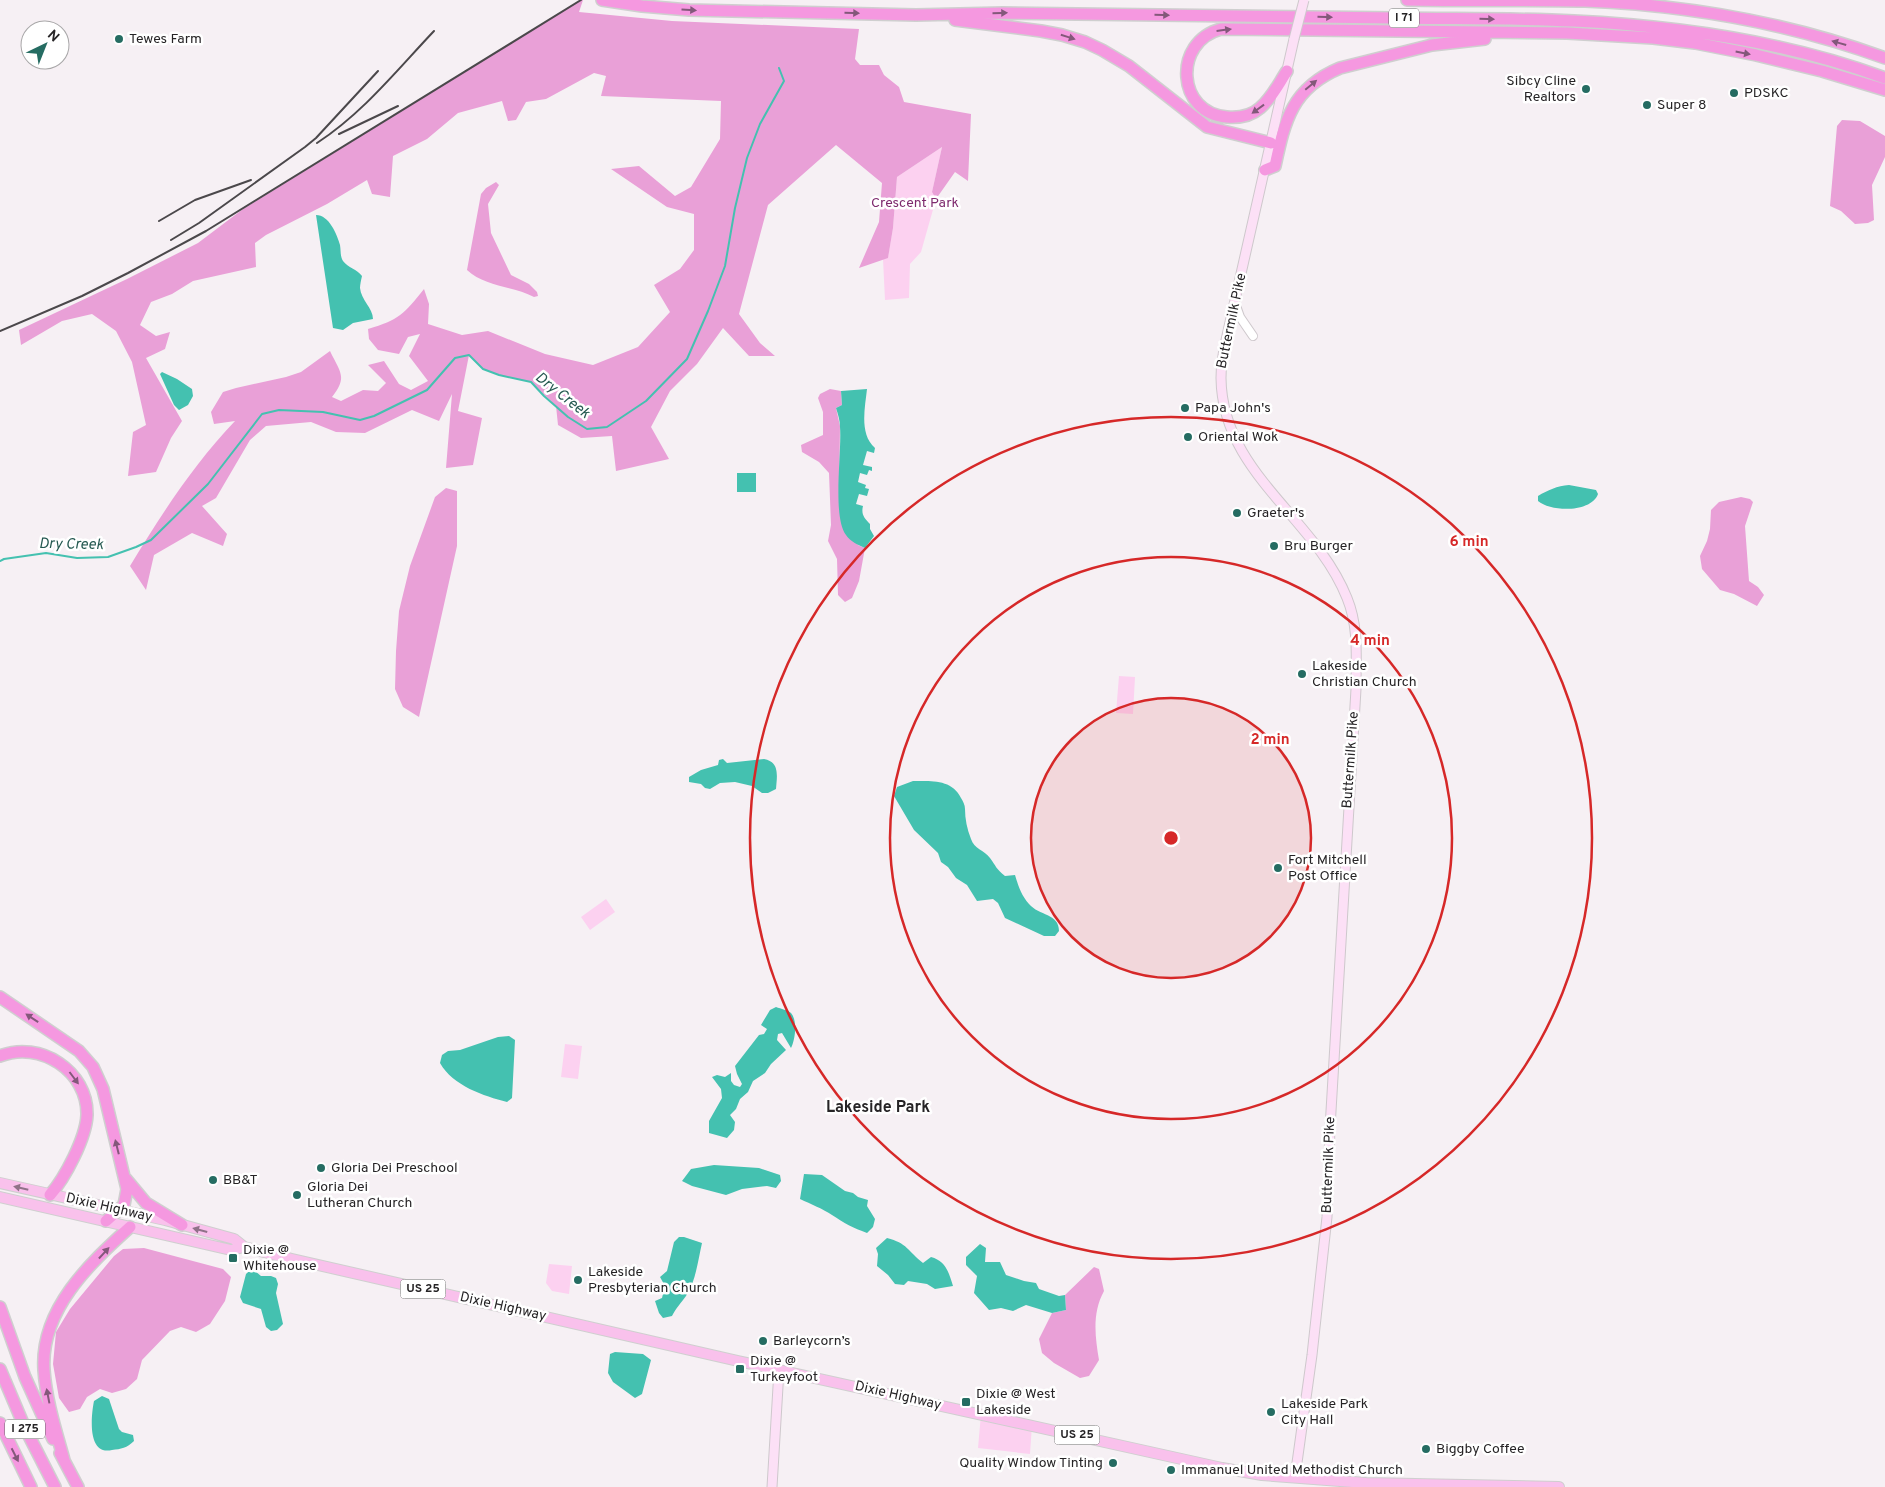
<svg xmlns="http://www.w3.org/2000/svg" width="1885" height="1487" viewBox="0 0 1885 1487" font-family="Overpass,sans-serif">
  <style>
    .green { fill: #fcd1f0 }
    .forest { fill: #e9a0d7 }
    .water { fill: #44c1b0 }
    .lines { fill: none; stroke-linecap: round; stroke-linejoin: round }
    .stream { stroke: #44c1b0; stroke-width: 2 }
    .tertiary-casing { stroke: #cec8cc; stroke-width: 10 }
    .secondary-casing { stroke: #cec8cc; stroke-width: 11 }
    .primary-casing { stroke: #cfcfcf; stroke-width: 12 }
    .motorway-casing { stroke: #cfcfcf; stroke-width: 14 }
    .tertiary { stroke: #fff; stroke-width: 8 }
    .secondary { stroke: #fce0f6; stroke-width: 9 }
    .primary { stroke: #f9c1ec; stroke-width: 10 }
    .motorway { stroke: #f598e0; stroke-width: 11 }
    .rail { stroke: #4b484b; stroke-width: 2 }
    .secondary-bridge-casing { stroke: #cec8cc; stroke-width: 11; stroke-linecap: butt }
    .secondary-bridge { stroke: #fce0f6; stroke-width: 9 }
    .oneway { fill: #83587a }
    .oneway2 { fill: #907289 }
    .ring { fill: none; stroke: #d62828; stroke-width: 2.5 }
    .poi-dot { fill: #256c62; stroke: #fff; stroke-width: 2 }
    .labels { text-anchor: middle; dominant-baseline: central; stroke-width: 5; stroke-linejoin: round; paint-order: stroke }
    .shield { fill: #fff; stroke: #676667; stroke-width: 1 }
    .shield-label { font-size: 12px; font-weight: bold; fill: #262426 }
    .poi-label { font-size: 14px; fill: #262426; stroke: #fff; text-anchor: start }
    .park-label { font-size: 14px; fill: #7e2a6e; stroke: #fff }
    .street-label { font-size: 14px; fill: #262426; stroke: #fff }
    .water-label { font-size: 15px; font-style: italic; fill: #255951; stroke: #fff }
    .quarter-label { font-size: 16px; font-weight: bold; fill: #262426; stroke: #fff }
    .centre { fill: #d62828; stroke: #fff; stroke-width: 2.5 }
    .ring-label { font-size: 15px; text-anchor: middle; font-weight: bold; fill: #d62828; stroke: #fff; stroke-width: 5; stroke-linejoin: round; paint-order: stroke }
  </style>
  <rect width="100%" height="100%" fill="#f6f0f4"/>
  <path class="green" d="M942 147 932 192 936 199 921 252 910 264 909 298 885 300 883 259 888 257 893 228 897 177Z
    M1119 676 1135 677 1133 714 1116 713Z
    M606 899 615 912 590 930 581 917Z
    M565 1044 582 1046 578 1079 561 1077Z
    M549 1264 572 1266 569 1294 552 1291 546 1283Z
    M981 1414 1032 1425 1030 1454 978 1448Z"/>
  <path class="forest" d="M581 0H583L579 12 672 21 859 29 855 59 860 65H879L884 75 899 87 904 102 971 114 968 181 955 172 936 199 932 192 942 147 897 177 893 228 888 258 859 268 879 222 882 183 836 145 768 205 739 314 760 343 775 356H749L723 328 697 364 670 391 651 427 669 459 616 471 612 436 581 438 558 425 556 406 531 382 499 375 483 369 469 355 458 411 482 418 473 465 446 468 452 394 439 421 412 410 365 433 336 432 311 422 266 426 250 440 216 498 202 506 227 534 223 546 192 533 154 555 146 590 130 566C161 515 193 465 235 421L214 424 211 412 223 392 236 388 286 377 301 372 330 351C340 372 348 377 332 397L341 401 363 390 378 391 386 383 368 365 384 361 399 384 411 390 428 381 409 356 420 334 408 337 399 354 378 350 369 339 368 329C399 320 404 314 424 289L429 304 428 324 462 335 488 331 545 354 593 365 638 347 670 312 654 285 680 269 694 250V214L667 207 611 169 639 166 675 196 691 187 720 139 721 101 601 96 606 76 594 73 546 99 526 102 516 120 508 121 502 101 458 113 427 139 393 156 390 197 372 194 367 180 327 204 266 235 255 243 256 267 193 281 172 294 151 302 140 325 156 336 170 332 165 349 146 358 182 421 171 438 156 472 128 476 133 432 146 425 132 362 116 331 92 314 62 321 21 345 19 330 127 279 198 243 243 209Z
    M1842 120 1860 121 1885 136V157L1872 185 1874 220 1868 223 1855 224 1841 211 1830 206 1837 126Z
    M496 182 499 185 488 204 491 233 511 275 529 284 537 292 538 296 534 297C514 286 485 287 467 270L481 194 486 188Z
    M830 389 841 391 842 405 836 408 840 426 839 505 858 545 865 548 859 581 852 598 845 602 838 595 837 559 828 541 831 525 829 473 819 462 802 452 801 445 823 435V412L818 398 820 394Z
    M446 488 457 491V546L419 717 403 707 395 689 396 651 399 611 410 566 435 497Z
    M1741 497 1750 499 1753 502 1745 526 1749 581 1758 587 1764 595 1757 606 1734 594 1720 590 1702 569 1700 556 1707 541 1710 529 1711 510 1719 502Z
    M144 1248 223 1269 231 1277 225 1301 210 1324 196 1332 181 1327 170 1331 142 1360 137 1379 126 1389 112 1393 100 1389 87 1397 80 1409 69 1412 59 1398 53 1364 56 1332 70 1309 114 1256 123 1249Z
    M1094 1267 1099 1269 1104 1291C1092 1313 1095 1336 1099 1360L1089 1376 1080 1378 1054 1363 1042 1353 1039 1339 1052 1313 1066 1310 1065 1295Z"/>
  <path class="water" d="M316 215C329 215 337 234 340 245 341 251 340 256 343 261 348 268 357 269 362 276 361 280 360 285 360 288 361 300 373 308 373 319L353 323 343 330 333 328Z
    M162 372 177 379 192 389 193 396 188 405 179 410 174 405 160 374Z
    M867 389C865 408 859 434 875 448L874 453 867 451 863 465 872 467V471L869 470 867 475 860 473 858 482 866 485 865 488 869 489 867 496 859 494 856 504 863 506C861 514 864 518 870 524V529L874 536 865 548C858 545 850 541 846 535 832 516 842 453 840 427 840 421 838 414 836 408L842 405 841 391Z
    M737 473H756V492H737Z
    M1569 485 1596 490 1598 494C1591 513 1551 512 1538 501V496C1548 490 1557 486 1569 485Z
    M723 759 727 763 764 759C780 762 777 776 776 789L768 793H762L752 786 735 782 720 783 710 789 705 788 701 784 689 782V777L701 770 718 765 719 760Z
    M913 781C931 781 952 779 961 798 963 801 965 805 965 809 965 819 967 829 971 839 974 849 984 850 990 858 996 866 996 869 1005 876L1015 875C1018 885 1021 895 1029 904 1039 916 1059 913 1059 931L1055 936H1044L1005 918 998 903 993 899 977 901 967 885 956 878 948 867 941 862 938 853 914 830 894 796 897 787Z
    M776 1007C781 1009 788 1010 791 1013 798 1021 795 1040 791 1048L782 1033 778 1034 777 1040 786 1050 771 1064 765 1073 753 1081 748 1092 740 1099 736 1109 730 1115 735 1122 734 1130 727 1138 709 1133V1121L722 1098 721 1089 712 1077 717 1075 725 1077 731 1073V1081L734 1085 740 1087 742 1084 737 1074 735 1066 759 1035 764 1034 767 1029 761 1025 770 1010Z
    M509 1036 515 1040 512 1098 507 1102C484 1096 453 1086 440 1063L442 1055 448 1051 460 1050 498 1037Z
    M714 1165 759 1168 780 1175 781 1181 776 1188 767 1186 742 1189 726 1195 692 1186 682 1181 691 1169Z
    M804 1174 822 1175 845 1191 853 1193 858 1197 868 1200 867 1206 875 1219 873 1227 867 1233C853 1228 844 1223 832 1215 823 1209 811 1204 800 1199Z
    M679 1237H684L702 1243C698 1260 696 1281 686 1296 681 1303 676 1308 672 1316L663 1318 659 1313 655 1301 662 1298 665 1286 660 1277 667 1271 674 1242Z
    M887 1238C907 1243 908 1251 923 1263L931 1257C946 1261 949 1273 953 1286L935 1289 927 1284 908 1281 904 1285 895 1284 888 1275 877 1266 878 1254 876 1248Z
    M980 1244 986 1248 985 1262H1000L1006 1275 1024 1281 1036 1283 1039 1289 1059 1296 1065 1295 1066 1310 1052 1313 1026 1305 1013 1311 1001 1308 989 1310 974 1293 977 1276 966 1265V1257Z
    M249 1271H255L261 1276H271L276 1278 278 1284 276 1293 283 1324 277 1330 271 1331 266 1327 261 1309 243 1303 240 1297 246 1274Z
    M615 1352 643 1354 651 1360 642 1394 635 1398 613 1382 608 1373 610 1354Z
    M102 1396 109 1399 119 1429 122 1432 133 1435 134 1441C127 1448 121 1449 112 1450 87 1456 91 1416 94 1401Z"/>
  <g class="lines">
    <path class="stream" d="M0 561 4 559 46 553 77 558 108 557 136 547 151 540 208 484 262 414 279 410 323 412 360 420 374 416 427 390 455 358 469 355 483 369 499 375 531 382 544 396 568 417 587 429 607 427 646 401 687 359 708 311 725 266 735 208 747 158 760 124 784 81 779 68"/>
    <defs>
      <path id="tertiary" d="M1235 303 1240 317 1253 336"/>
      <path id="secondary" d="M1294 39 1226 340C1223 353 1221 365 1221 378 1222 473 1315 517 1347 598 1359 627 1356 658 1356 689L1330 1128 1327 1217 1312 1355 1295 1477
        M772 1487 779 1370"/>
      <path id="primary" d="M0 1183 165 1220 234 1239 244 1247 292 1259 738 1361 1222 1468 1262 1475 1366 1483 1559 1487
        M0 1197 231 1250 244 1247"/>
      <path id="motorway" d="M602 0 642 6 689 10 916 15 1003 13C1134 15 1265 16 1396 18 1455 19 1515 18 1574 21 1677 26 1788 42 1885 78
        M1407 0C1466 1 1526 0 1585 1 1687 5 1789 23 1885 58
        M955 20 1041 31 1062 35 1085 42 1102 50 1129 66 1207 127 1271 143
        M1287 71C1279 83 1272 98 1260 108 1251 116 1239 118 1227 117 1177 114 1172 42 1221 29L1567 33 1653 38 1695 43 1756 55 1822 71 1885 90
        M1265 170 1275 166C1285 120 1292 88 1340 68L1432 45 1485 39
        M0 997 79 1051 93 1067 103 1089 127 1189 124 1205 106 1221
        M0 1056C40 1040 88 1071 87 1115 86 1138 65 1178 50 1195
        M126 1179 146 1203 182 1225
        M0 1307 25 1377 53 1439
        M0 1369 25 1428 55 1487
        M0 1423 31 1487
        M60 1453 78 1487
        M64 1460C56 1431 46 1400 44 1370 40 1310 89 1264 130 1227"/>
    </defs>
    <use href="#tertiary" class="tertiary-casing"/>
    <use href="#secondary" class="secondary-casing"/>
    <use href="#primary" class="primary-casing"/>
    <use href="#motorway" class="motorway-casing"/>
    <use href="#tertiary" class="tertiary"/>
    <use href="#secondary" class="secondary"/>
    <use href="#primary" class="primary"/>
    <use href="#motorway" class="motorway"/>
    <path class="rail" d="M339 134 398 106
      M317 143C363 113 397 70 434 31
      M159 221 195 200 251 180
      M171 240 199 223 305 147 316 138 378 71
      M0 331 82 296 128 273 206 231 581 0"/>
    <defs>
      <path id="secondary-bridge" d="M1294 39 1304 0"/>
    </defs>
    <use href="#secondary-bridge" class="secondary-bridge-casing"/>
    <use href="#secondary-bridge" class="secondary-bridge"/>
  </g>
  <defs><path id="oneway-solid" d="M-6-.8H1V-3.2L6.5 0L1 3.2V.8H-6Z" transform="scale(1.25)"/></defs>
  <g class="oneway">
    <use href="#oneway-solid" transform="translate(689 10) rotate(3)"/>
    <use href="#oneway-solid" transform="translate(852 13) rotate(2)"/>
    <use href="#oneway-solid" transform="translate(1000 13) rotate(-1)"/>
    <use href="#oneway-solid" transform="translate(1162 15) rotate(1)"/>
    <use href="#oneway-solid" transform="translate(1325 17) rotate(1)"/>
    <use href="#oneway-solid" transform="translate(1487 19) rotate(1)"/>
    <use href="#oneway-solid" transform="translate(1224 30) rotate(-7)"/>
    <use href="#oneway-solid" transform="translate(1068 37) rotate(17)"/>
    <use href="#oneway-solid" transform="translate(1839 43) rotate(-164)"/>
    <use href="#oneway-solid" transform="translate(1743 53) rotate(11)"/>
    <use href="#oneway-solid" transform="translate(1311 85) rotate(-40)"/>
    <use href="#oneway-solid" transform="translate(1258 109) rotate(144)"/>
    <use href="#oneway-solid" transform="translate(32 1018) rotate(-146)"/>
    <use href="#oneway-solid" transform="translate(74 1078) rotate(53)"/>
    <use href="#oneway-solid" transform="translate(117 1147) rotate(-104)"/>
    <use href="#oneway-solid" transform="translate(104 1253) rotate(-47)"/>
    <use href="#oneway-solid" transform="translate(48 1396) rotate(-101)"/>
    <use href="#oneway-solid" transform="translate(15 1455) rotate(63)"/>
  </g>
  <g class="oneway2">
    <use href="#oneway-solid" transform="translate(21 1188) rotate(-167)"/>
    <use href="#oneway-solid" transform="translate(200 1230) rotate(-165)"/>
  </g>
  <circle cx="1171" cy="838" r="140" fill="#d62828" fill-opacity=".12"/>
  <g class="ring">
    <circle cx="1171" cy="838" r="140"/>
    <circle cx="1171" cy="838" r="281"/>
    <circle cx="1171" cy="838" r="421"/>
  </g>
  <g class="poi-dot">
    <circle cx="119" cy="39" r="5"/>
    <circle cx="1586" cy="89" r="5"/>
    <circle cx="1734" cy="93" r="5"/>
    <circle cx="1647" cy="105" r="5"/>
    <circle cx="1185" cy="408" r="5"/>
    <circle cx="1188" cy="437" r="5"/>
    <circle cx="1237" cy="513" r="5"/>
    <circle cx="1274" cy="546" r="5"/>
    <circle cx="1302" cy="674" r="5"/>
    <circle cx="1278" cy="868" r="5"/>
    <circle cx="321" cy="1168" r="5"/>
    <circle cx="213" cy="1180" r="5"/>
    <circle cx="297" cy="1195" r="5"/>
    <rect x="228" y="1253" width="10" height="10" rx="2.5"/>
    <circle cx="578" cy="1280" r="5"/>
    <circle cx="763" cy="1341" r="5"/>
    <rect x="735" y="1364" width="10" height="10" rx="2.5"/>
    <rect x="961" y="1397" width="10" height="10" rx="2.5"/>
    <circle cx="1271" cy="1412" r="5"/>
    <circle cx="1426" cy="1449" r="5"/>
    <circle cx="1113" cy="1463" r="5"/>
    <circle cx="1171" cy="1470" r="5"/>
  </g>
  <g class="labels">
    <g class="shield">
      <rect x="1389" y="8.5" width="30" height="19" rx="4"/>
      <rect x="400.5" y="1279.5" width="45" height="19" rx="4"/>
      <rect x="5" y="1419.5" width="40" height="19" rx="4"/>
      <rect x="1054.5" y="1425.5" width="45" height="19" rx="4"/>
    </g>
    <g class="shield-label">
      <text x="1404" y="18">I 71</text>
      <text x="423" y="1289">US 25</text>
      <text x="25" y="1429">I 275</text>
      <text x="1077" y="1435">US 25</text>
    </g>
    <g class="poi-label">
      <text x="129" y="39">Tewes Farm</text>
      <text x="1576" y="81" text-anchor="end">Sibcy Cline<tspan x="1576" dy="16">Realtors</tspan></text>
      <text x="1744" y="93">PDSKC</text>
      <text x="1657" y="105">Super 8</text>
      <text x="1195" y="408">Papa John's</text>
      <text x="1198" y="437">Oriental Wok</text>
      <text x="1247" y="513">Graeter's</text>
      <text x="1284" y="546">Bru Burger</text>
      <text x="1312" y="666">Lakeside<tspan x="1312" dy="16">Christian Church</tspan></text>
      <text x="1288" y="860">Fort Mitchell<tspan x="1288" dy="16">Post Office</tspan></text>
      <text x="331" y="1168">Gloria Dei Preschool</text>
      <text x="223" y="1180">BB&amp;T</text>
      <text x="307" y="1187">Gloria Dei<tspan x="307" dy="16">Lutheran Church</tspan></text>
      <text x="243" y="1250">Dixie @<tspan x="243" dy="16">Whitehouse</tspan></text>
      <text x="588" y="1272">Lakeside<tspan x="588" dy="16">Presbyterian Church</tspan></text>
      <text x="773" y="1341">Barleycorn’s</text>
      <text x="750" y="1361">Dixie @<tspan x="750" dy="16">Turkeyfoot</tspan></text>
      <text x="976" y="1394">Dixie @ West<tspan x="976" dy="16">Lakeside</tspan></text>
      <text x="1281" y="1404">Lakeside Park<tspan x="1281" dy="16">City Hall</tspan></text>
      <text x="1436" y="1449">Biggby Coffee</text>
      <text x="1103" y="1463" text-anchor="end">Quality Window Tinting</text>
      <text x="1181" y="1470">Immanuel United Methodist Church</text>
    </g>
    <g class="park-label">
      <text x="915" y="203">Crescent Park</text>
    </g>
    <g class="street-label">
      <text transform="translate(1232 321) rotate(-78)">Buttermilk Pike</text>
      <text transform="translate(1351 760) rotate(-86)">Buttermilk Pike</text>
      <text transform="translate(1329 1165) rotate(-88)">Buttermilk Pike</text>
      <text transform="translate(109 1208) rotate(13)">Dixie Highway</text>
      <text transform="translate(503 1307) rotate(13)">Dixie Highway</text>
      <text transform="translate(898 1396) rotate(13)">Dixie Highway</text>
    </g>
    <g class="water-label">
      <text transform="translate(562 396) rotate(38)">Dry Creek</text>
      <text transform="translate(71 545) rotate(1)">Dry Creek</text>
    </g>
    <g class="quarter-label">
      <text x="878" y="1108">Lakeside Park</text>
    </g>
  </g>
  <circle cx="1171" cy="838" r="8" class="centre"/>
  <g class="ring-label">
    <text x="1469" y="546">6 min</text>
    <text x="1370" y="645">4 min</text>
    <text x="1270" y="744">2 min</text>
  </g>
  <g transform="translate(45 45) rotate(43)"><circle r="24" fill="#ffffff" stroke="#a8a7a8"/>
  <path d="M0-4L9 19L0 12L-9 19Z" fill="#256c62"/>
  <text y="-8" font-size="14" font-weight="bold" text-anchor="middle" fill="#262426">N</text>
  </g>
</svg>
